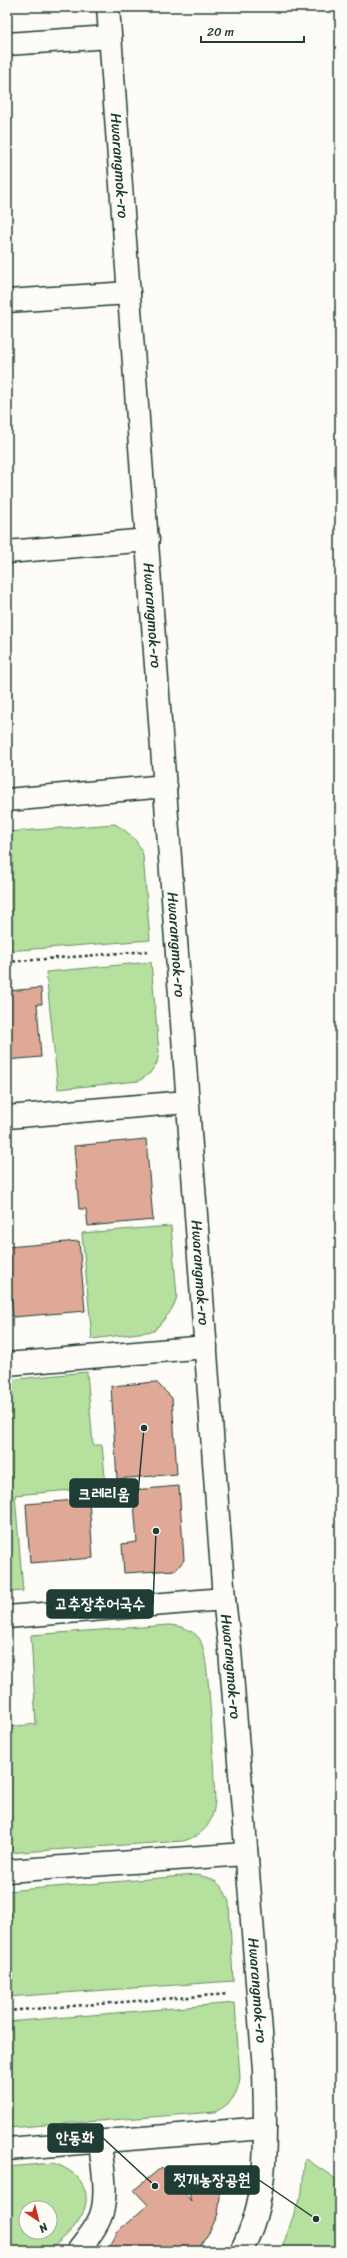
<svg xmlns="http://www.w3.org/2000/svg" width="347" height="2258" viewBox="0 0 347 2258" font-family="Sriracha,'Poor Story',sans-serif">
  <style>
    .green { fill: #b6e09d; stroke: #6a8e68; fill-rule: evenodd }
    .building { fill: #e0a997; stroke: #1f3d34 }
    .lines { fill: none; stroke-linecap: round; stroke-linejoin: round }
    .street-casing { stroke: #1f3d34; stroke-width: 25 }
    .path { stroke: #1f3d34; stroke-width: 2.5; stroke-dasharray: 3 3; stroke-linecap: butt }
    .street { stroke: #fdfcf7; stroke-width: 22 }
    .labels { text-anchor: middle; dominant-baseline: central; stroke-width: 3; stroke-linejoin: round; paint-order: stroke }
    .street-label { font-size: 15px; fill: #1f3d34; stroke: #fdfcf7 }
    .leader { fill: none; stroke: #1f3d34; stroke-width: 1.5 }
    .callout-dot { fill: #1f3d34; stroke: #fdfcf7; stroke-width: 1.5 }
    .callout { fill: #1f3d34; stroke: #1f3d34; stroke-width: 1.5 }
    .callout-label { font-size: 16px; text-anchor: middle; font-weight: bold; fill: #fff }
  </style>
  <rect width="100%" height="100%" fill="#fdfcf7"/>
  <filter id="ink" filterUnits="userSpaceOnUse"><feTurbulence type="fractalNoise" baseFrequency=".025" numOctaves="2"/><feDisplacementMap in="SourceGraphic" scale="8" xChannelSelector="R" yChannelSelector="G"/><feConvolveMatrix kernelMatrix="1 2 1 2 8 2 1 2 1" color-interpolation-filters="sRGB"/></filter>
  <g filter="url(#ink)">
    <path class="green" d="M115 824C129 833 138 839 143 855L150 940 7 951V832Z
      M151 962 159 1052 157 1063 150 1073 139 1081 58 1089 46 972Z
      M171 1226 177 1296C174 1311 163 1320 154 1331L92 1339 82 1233Z
      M87 1372 93 1445H102L106 1487 15 1495 23 1591 7 1592V1380Z
      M169 1625C181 1626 191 1629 199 1638 211 1654 213 1773 215 1799 214 1822 205 1835 183 1841L7 1853V1727L36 1724 31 1635Z
      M195 1875C214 1877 223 1884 229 1902L233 1981 7 1997V1891Z
      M235 2003 240 2078C237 2096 231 2104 215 2112L7 2128V2022Z
      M305 2158 340 2182V2251H281L302 2191Z
      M53 2163C86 2174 97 2199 74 2227 67 2236 57 2243 49 2251H7V2167ZM26 2208H50V2232H26Z"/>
    <path class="building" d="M41 988 42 1004H37L41 1057 7 1060V991Z
      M146 1139 153 1220 88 1226 86 1209H79L74 1146Z
      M79 1241 85 1311 13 1317 7 1247Z
      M156 1382 172 1398 177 1474 117 1479 111 1386Z
      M179 1486 184 1560 176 1570 124 1573 122 1544 137 1542 133 1490Z
      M89 1499 93 1558 30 1563 26 1504Z
      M162 2167 191 2201 187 2185 179 2170 213 2167 220 2197 218 2214 210 2231 197 2251H107L119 2230 148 2205 134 2190Z"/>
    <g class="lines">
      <defs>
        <g id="street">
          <path id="s1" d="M108 7 224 1599 230 1650 264 2069C265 2130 271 2196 241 2251"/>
          <path d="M7 44 110 37"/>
          <path d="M7 301 129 293"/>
          <path d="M7 552 148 540"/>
          <path d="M7 800 166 786"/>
          <path d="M7 1117 187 1102"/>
          <path d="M7 1364 206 1347"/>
          <path d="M7 1617 224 1599"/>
          <path d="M7 1871 245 1854"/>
          <path d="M7 2149 265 2128"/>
          <path d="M78 2251C87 2239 100 2224 103 2208 107 2187 102 2164 100 2143"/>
        </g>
      </defs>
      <use href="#street" class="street-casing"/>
      <path class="path" d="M7 962 148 951
        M7 2011 228 1994"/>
      <use href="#street" class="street"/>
    </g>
  </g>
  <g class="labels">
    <g class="street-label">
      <text stroke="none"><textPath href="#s1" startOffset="159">Hwarangmok-ro</textPath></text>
      <text stroke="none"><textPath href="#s1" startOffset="610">Hwarangmok-ro</textPath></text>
      <text stroke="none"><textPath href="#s1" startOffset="940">Hwarangmok-ro</textPath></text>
      <text stroke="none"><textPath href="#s1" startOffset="1269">Hwarangmok-ro</textPath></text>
      <text stroke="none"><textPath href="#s1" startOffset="1664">Hwarangmok-ro</textPath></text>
      <text stroke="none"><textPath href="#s1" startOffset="1989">Hwarangmok-ro</textPath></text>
    </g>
  </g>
  <path class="leader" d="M144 1428L138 1493M156 1531L153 1604M155 2186L103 2138M316 2219L259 2180"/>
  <g class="callout-dot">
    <circle cx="144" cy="1428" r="4"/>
    <circle cx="156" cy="1531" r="4"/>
    <circle cx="155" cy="2186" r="4"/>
    <circle cx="316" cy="2219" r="4"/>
  </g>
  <g class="callout">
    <rect x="70" y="1479" width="68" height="28" rx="4"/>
    <rect x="47" y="1590" width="106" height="28" rx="4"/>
    <rect x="48" y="2124" width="55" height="28" rx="4"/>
    <rect x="165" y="2166" width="94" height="28" rx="4"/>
  </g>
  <g class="callout-label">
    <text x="104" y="1499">크레리움</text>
    <text x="100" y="1609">고추장추어국수</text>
    <text x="75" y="2143">안동화</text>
    <text x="212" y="2185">젓개농장공원</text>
  </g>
  <rect width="347" height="2258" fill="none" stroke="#fdfcf7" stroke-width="24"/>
  <rect x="12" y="12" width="323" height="2234" fill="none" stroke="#1f3d34" stroke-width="1.5" filter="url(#ink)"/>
  <g transform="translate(38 2220) rotate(145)"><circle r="19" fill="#fdfcf7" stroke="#a4b0a9"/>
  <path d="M0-3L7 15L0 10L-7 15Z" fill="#c8321e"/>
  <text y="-6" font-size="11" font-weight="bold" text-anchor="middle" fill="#1f3d34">N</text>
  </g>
  <path d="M201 36v6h103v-6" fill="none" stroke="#1f3d34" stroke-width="2"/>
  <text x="207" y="36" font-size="12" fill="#1f3d34" stroke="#fdfcf7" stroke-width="3" paint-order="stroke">20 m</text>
</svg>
